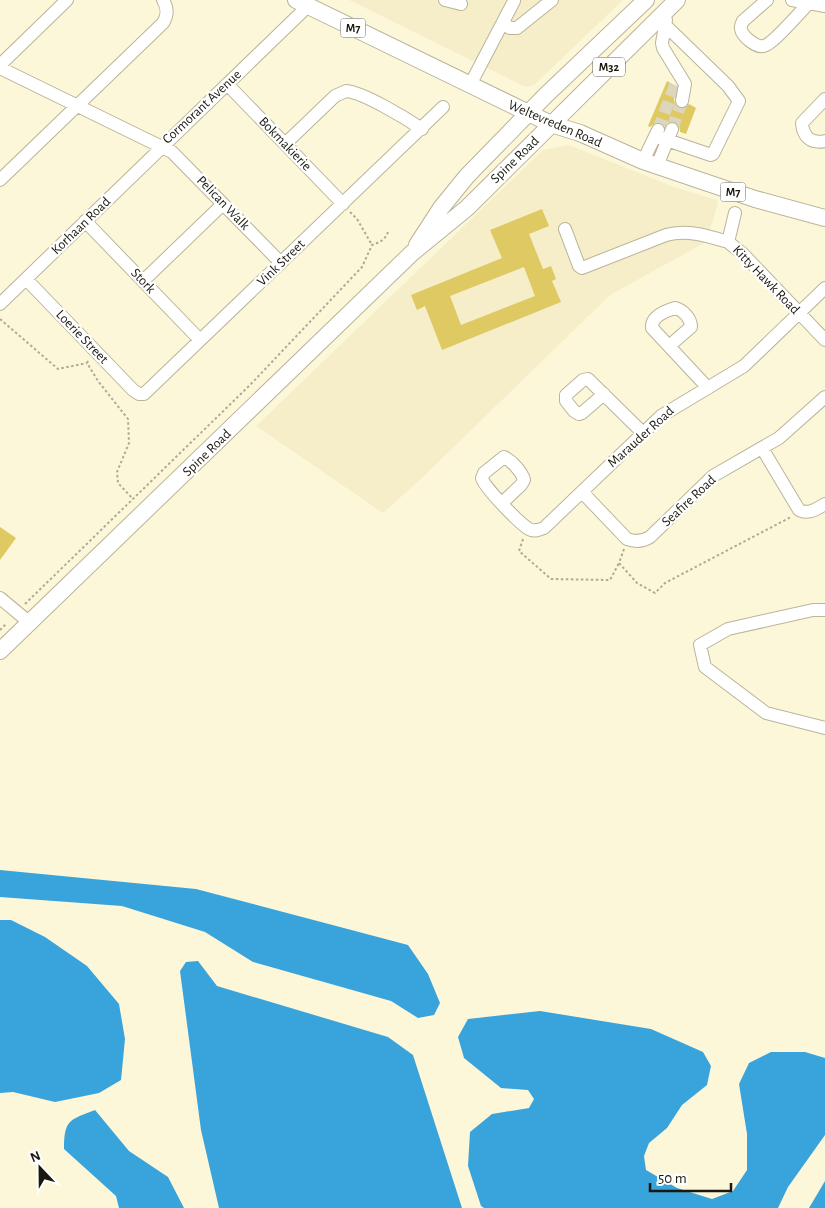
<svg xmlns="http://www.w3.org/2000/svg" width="825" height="1208" viewBox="0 0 825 1208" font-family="'Alegreya Sans',sans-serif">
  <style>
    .built { fill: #f5eec9 }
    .water { fill: #39a3db }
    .building { fill: #dfc963; fill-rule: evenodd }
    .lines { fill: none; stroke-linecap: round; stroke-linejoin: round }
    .minor-tunnel { stroke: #dbd6bc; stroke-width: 12; stroke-dasharray: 12 6; stroke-linecap: butt }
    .minor-casing { stroke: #bab499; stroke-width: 14 }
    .major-casing { stroke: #bab499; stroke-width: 18 }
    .path { stroke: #aeaa93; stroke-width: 2; stroke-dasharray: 2.5 2.5; stroke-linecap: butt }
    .minor { stroke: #fff; stroke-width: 12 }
    .major { stroke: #fff; stroke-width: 16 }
    .labels { text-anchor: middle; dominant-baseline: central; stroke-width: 4.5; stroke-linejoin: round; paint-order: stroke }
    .shield { fill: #fff; stroke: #5f5e57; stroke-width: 1 }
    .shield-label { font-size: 12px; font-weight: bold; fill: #1b190f }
    .street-label { font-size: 14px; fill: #1b190f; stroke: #fff }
  </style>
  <rect width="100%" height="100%" fill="#fdf7da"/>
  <path class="built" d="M349 0H623L534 85 526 87Z
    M569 145 674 187 717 200 718 203 706 242 610 295 422 478 383 513 256 426 543 150Z"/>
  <path class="water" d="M0 870 196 889 408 945 428 974 440 1003 434 1015 418 1018 391 1001 253 962 205 932 122 906 0 897Z
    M0 920H11L45 937 87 966 119 1004 125 1039 121 1080 99 1093 55 1102 13 1092 0 1093Z
    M198 961 217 986 388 1037 413 1055 462 1208H219L201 1130 180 971 186 962Z
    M540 1011 651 1029 703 1052 711 1066 707 1085 682 1105 667 1128 649 1143 644 1156 646 1170 677 1188 712 1199 733 1191 747 1170V1134L739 1084 749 1063 771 1052H805L825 1058V1135L788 1187 778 1208H484L481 1206 468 1166 470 1132 492 1114 529 1108 534 1099 528 1090 501 1088 464 1058 458 1037 468 1019Z
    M95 1110 129 1151 168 1177 184 1208H119L116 1196 64 1149C64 1119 70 1120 95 1110Z
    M825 1181V1208H809Z"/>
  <path class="building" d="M667 81 676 86 674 100 676 107 684 109 689 104 696 108 686 134 680 132 679 124 675 121 667 122 665 126 657 122 650 127 648 126Z
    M542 209 549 226 529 234 543 269 551 266 556 279 552 281 561 302 442 350 425 306 417 310 411 295 502 258 490 230ZM524 267 535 296 461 325 450 296Z
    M0 527 16 538 0 560Z"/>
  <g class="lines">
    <path class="minor-tunnel" d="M672 129 682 101
      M658 130 675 85"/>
    <defs>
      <path id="minor" d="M445 0 461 4
        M767 0 743 21C742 23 740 26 741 29 742 36 756 48 764 46 773 44 801 11 809 3
        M792 0 825 6
        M666 20 662 43 663 48 685 84 682 101
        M503 23 510 28H517L552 0
        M0 65 67 0
        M0 68 172 152 281 263
        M227 84 343 204
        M470 85 514 1
        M825 99 802 123C803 137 811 144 825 141
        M655 136 711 155 713 154 739 101 728 86 665 25
        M285 144 335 96 346 91C363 92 407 119 422 129
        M643 161 658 130
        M657 166 672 129
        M0 180 163 23C168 15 168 8 163 0
        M735 213 728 242 743 254 825 340
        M85 221 200 340
        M565 229 579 266 582 268 666 235C687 229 708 236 728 242
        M26 279 133 390 139 394H144L443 107
        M143 281 223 204
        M0 304 308 6
        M669 346 691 327C691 318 683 310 675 308 665 311 651 317 652 328L708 388
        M604 394 582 413 579 414 574 411 566 401V395L583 380 588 379 643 433
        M762 448 799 510C809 515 816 509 825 504
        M582 492 627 539C635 542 642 542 650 537L713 476 779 438 825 397
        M502 503 521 485 524 480C522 472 512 461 504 457L484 473 482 478C483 486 520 524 529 529 534 532 539 530 544 528L661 416 744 366 825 288
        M0 598 30 623
        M825 610H813L728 629 700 645 705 667 766 713 825 728"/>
      <path id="major" d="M296 0 551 124 580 133 643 161 755 199 825 218
        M417 245 441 208 467 176 546 95 646 0
        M0 651 412 253 467 208 677 0"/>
    </defs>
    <use href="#minor" class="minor-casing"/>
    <use href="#major" class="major-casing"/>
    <path class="path" d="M350 212 357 219 372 245
      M0 319 58 369 87 363
      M88 361 87 363 98 381 128 419 129 443 117 472 118 483 133 499
      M523 539 519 551 551 579 610 580 619 563
      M624 549 619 563 637 583 655 593 665 583 791 517
      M25 604 250 385 362 267 372 245C380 242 385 240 388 232
      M0 630 6 624"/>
    <use href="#minor" class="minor"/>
    <use href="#major" class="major"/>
  </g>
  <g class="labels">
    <g class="shield">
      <rect x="340.5" y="18.5" width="25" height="19" rx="4"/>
      <rect x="593" y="57.5" width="32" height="19" rx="4"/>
      <rect x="720.5" y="182.5" width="25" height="19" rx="4"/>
    </g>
    <g class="shield-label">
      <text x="353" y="28">M7</text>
      <text x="609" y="67">M32</text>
      <text x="733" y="192">M7</text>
    </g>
    <g class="street-label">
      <text transform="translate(202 107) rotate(-43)">Cormorant Avenue</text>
      <text transform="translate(555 124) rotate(23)">Weltevreden Road</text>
      <text transform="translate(285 144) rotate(46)">Bokmakierie</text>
      <text transform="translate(515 160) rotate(-44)">Spine Road</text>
      <text transform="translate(223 203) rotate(46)">Pelican Walk</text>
      <text transform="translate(81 226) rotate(-44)">Korhaan Road</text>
      <text transform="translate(281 263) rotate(-44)">Vink Street</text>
      <text transform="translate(766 280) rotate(46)">Kitty Hawk Road</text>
      <text transform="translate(143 281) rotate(46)">Stork</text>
      <text transform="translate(82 337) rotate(46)">Loerie Street</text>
      <text transform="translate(641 437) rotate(-42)">Marauder Road</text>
      <text transform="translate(207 453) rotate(-44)">Spine Road</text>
      <text transform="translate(689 501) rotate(-43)">Seafire Road</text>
    </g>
  </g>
  <g transform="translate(40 1168) rotate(338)" stroke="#ffffff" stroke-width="4" paint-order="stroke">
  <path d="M0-4L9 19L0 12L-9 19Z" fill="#1b190f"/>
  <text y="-8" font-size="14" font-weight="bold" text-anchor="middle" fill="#1b190f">N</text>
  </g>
  <path d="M650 1183v8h81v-8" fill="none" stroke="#1b190f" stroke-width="2.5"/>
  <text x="658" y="1183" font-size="15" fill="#1b190f" stroke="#ffffff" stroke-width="4" paint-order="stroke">50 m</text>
</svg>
